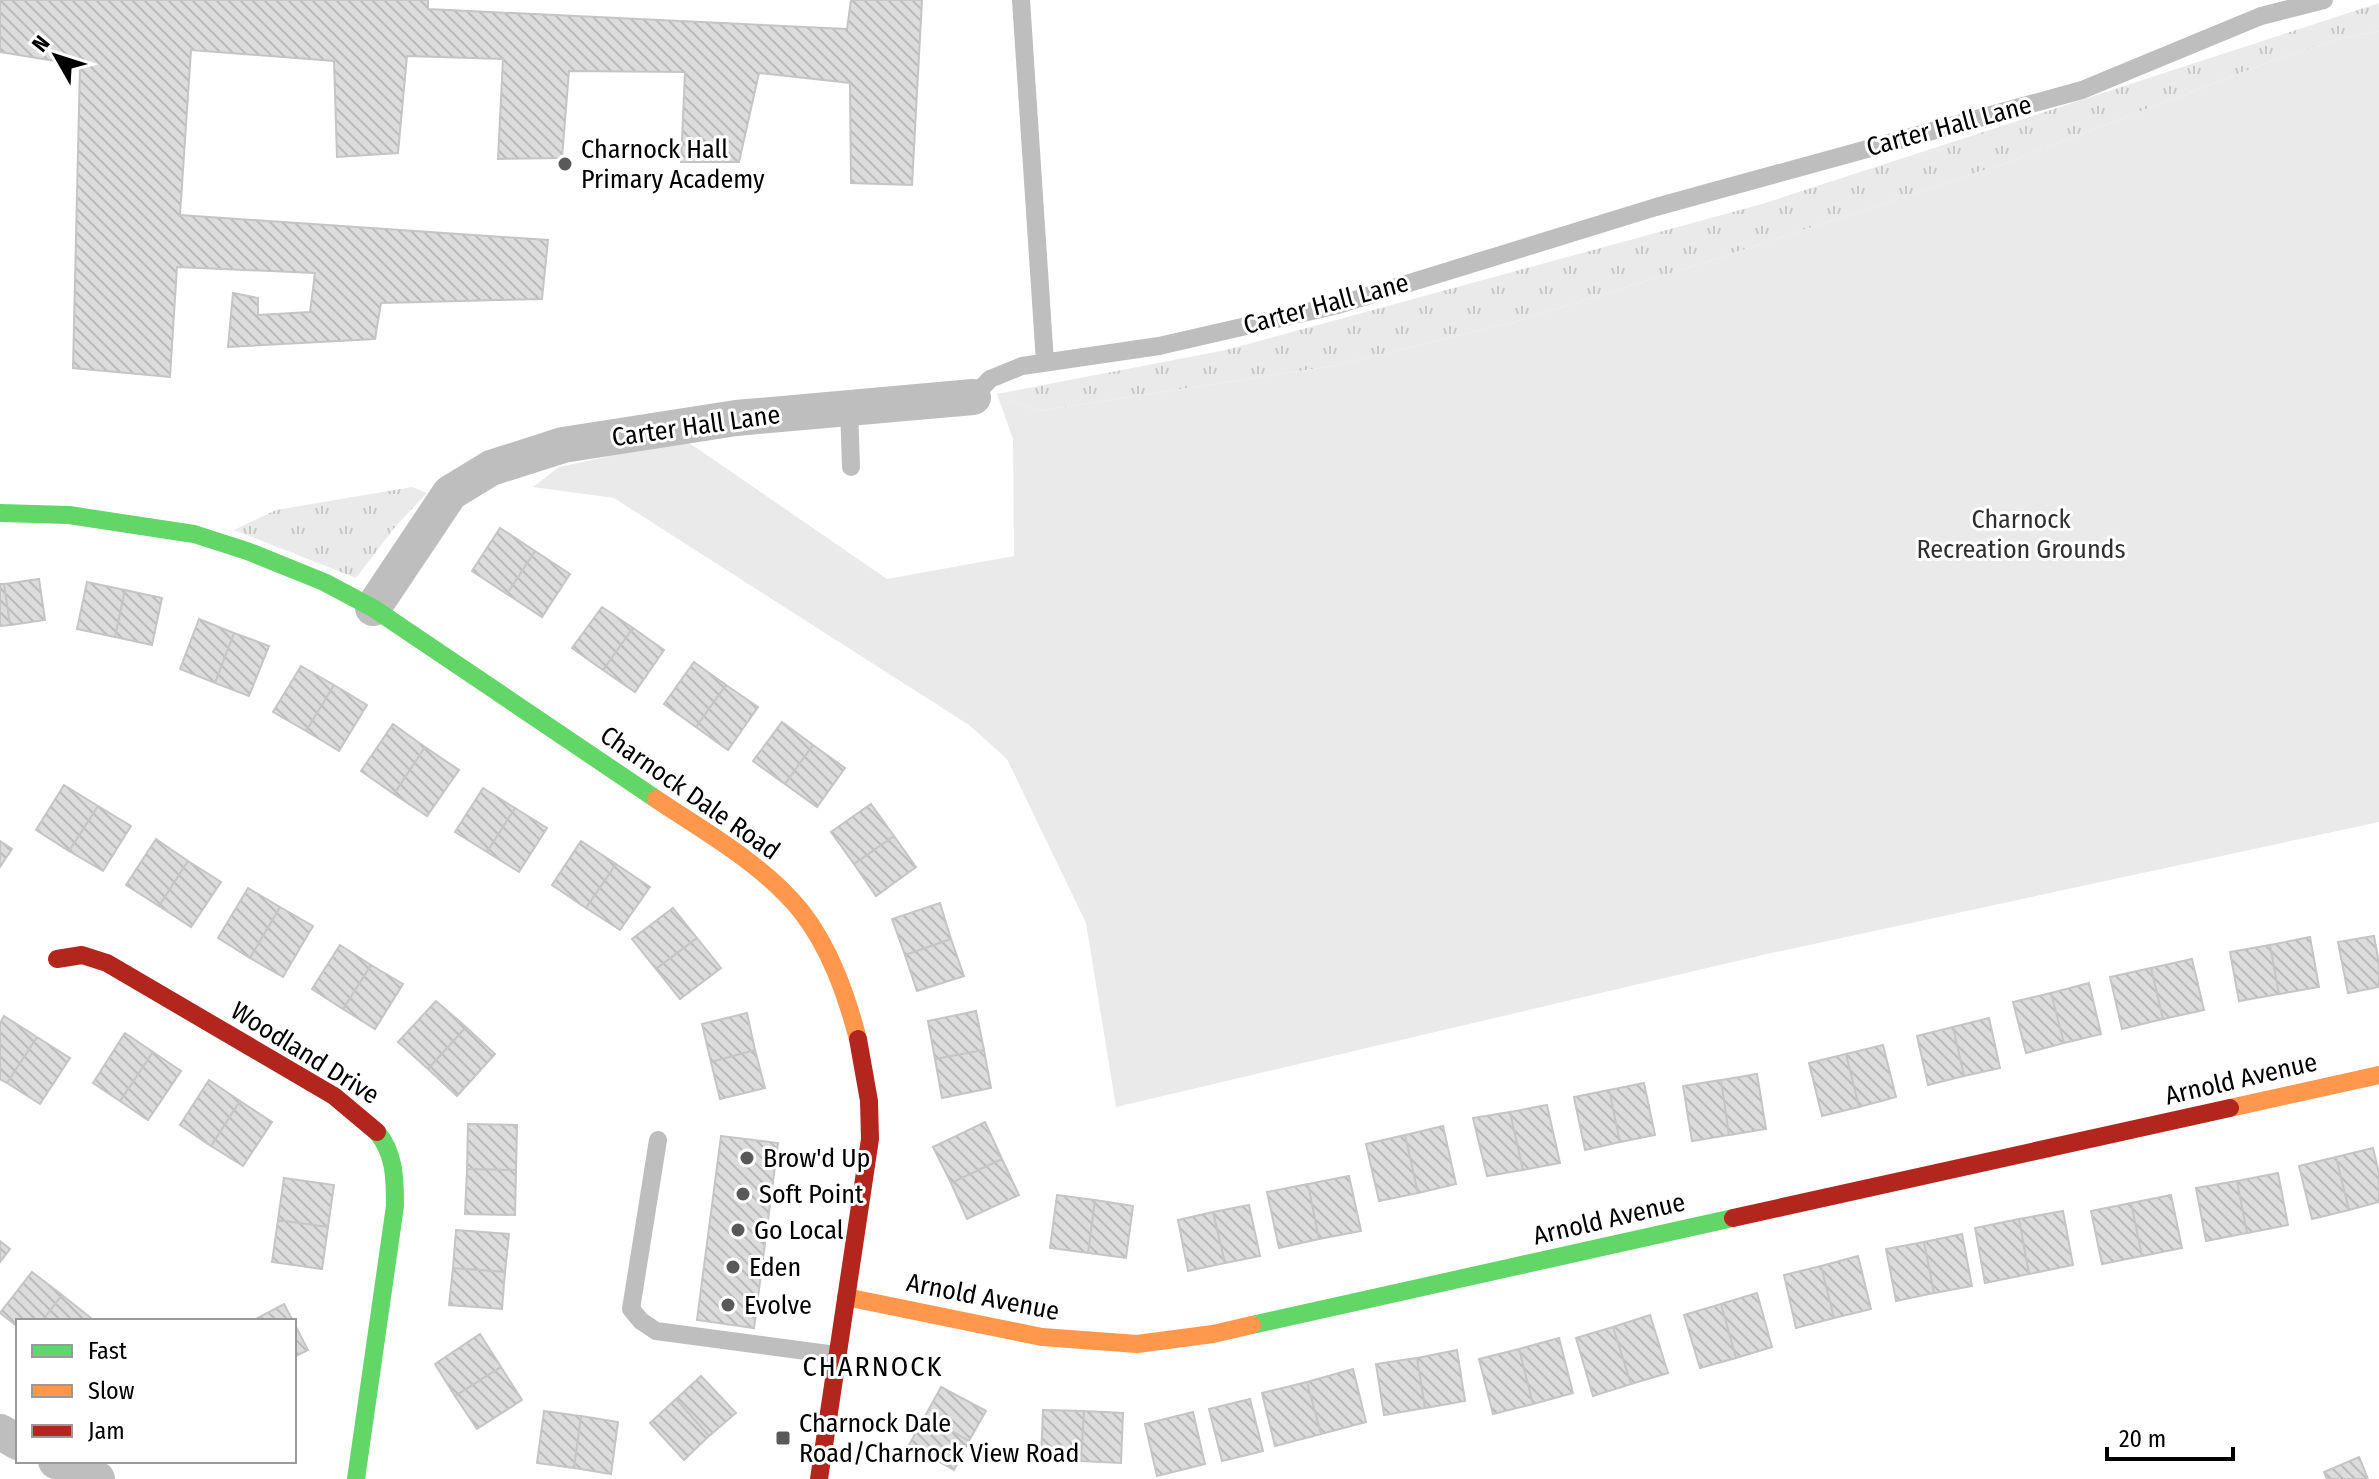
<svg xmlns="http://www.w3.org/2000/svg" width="2379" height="1479" viewBox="0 0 2379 1479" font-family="'Fira Sans Condensed',sans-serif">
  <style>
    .grass { fill: url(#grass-tufts) }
    .park { fill: #eaeaea }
    .building { fill: url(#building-back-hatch); stroke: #c5c5c5; stroke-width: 2 }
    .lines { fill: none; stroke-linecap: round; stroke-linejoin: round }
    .lane { stroke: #bebebe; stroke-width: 18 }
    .street { stroke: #bebebe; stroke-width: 36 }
    .fast { stroke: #63d668; stroke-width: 18 }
    .slow { stroke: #ff974d; stroke-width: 18 }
    .jam { stroke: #b3261e; stroke-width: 18 }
    .poi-dot { fill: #595959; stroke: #fff; stroke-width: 3 }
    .labels { text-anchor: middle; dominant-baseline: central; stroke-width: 6; stroke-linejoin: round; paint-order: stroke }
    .street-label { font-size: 26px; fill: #000; stroke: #fff }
    .poi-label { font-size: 26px; fill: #000; stroke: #fff; text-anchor: start }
    .park-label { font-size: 26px; fill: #2f2f2f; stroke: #fff }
    .neighbourhood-label { font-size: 28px; letter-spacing: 2px; fill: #000; stroke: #fff }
  </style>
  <defs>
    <pattern id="grass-tufts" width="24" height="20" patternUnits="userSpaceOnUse" patternTransform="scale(2)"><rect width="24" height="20" fill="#eaeaea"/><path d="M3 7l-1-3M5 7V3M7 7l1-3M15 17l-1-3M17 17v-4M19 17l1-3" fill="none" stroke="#c7c7c7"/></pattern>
    <pattern id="building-back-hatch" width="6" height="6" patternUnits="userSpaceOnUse" patternTransform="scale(2)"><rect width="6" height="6" fill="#dcdcdc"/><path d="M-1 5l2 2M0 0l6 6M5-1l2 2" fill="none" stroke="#bbb"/></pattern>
  </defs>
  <rect width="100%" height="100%" fill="#fff"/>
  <path class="grass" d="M2379 3V31L2337 39 2277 59 2006 163 1697 265 1514 322 1333 366 1038 411 997 394 1226 350 1762 204Z
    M412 487 427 493 395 527 356 578 234 530 276 510Z"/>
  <path class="park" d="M2379 31V822L1767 954 1116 1107 1086 923 1007 759 969 725 614 498 533 487 559 467 685 440 887 579 1014 556 1013 439 997 394 1038 411 1333 366 1514 322 1697 265 2006 163 2277 59 2337 39Z"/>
  <path class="building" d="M0 0H428V9L847 29 851 0H922L912 185 851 183 850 83 759 73 739 162H681L685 72 569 71 562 158 498 159 503 59 407 56 398 153 337 157 334 61 191 50 180 215 548 240 542 299 381 303 375 339 228 347 233 293 258 298V315L310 312 315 273 177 267 170 377 73 368 80 65 0 52Z
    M500 528 535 551 507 594 472 571Z
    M535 551 570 574 542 617 507 594Z
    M39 579 45 620 10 625 4 584Z
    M87 582 125 590 115 637 77 629Z
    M0 584H4L10 625 0 626Z
    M125 590 162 598 152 645 115 637Z
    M602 607 633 628 603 670 572 648Z
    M199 619 234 633 215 683 180 669Z
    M633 628 664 650 635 692 603 670Z
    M234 633 269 646 249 696 215 683Z
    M694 662 726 685 696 727 664 704Z
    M301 666 334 685 306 731 273 712Z
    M334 685 367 705 339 751 306 731Z
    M726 685 758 707 728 750 696 727Z
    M782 722 813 745 785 784 753 761Z
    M393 724 425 747 394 794 361 771Z
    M813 745 845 768 817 807 785 784Z
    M425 747 459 770 427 816 394 794Z
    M64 785 98 806 69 851 36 830Z
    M483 788 515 808 487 852 455 832Z
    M871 804 894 836 854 864 831 832Z
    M98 806 131 826 103 871 69 851Z
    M515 808 547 828 519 872 487 852Z
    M894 836 916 867 876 896 854 864Z
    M156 839 188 861 159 906 126 885Z
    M0 841 12 849 0 867Z
    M581 841 616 864 586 908 552 885Z
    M188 861 221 882 191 927 159 906Z
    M616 864 650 887 620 930 586 908Z
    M248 888 280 907 250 958 218 938Z
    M940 903 951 939 905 955 892 919Z
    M280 907 313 926 283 977 250 958Z
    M673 908 697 938 656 969 632 939Z
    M2374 936 2379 964V987L2348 993 2338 942Z
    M2310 937 2319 987 2279 994 2270 945Z
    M697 938 721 968 680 999 656 969Z
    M951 939 964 976 917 991 905 955Z
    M340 945 371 965 343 1009 312 989Z
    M2270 945 2279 994 2239 1001 2230 952Z
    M2192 959 2204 1010 2163 1019 2151 968Z
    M371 965 403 984 375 1029 343 1009Z
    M2151 968 2163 1019 2122 1029 2110 977Z
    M2089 983 2101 1034 2064 1043 2051 993Z
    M2051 993 2064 1043 2026 1053 2013 1002Z
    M436 1001 466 1027 428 1069 398 1042Z
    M976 1011 984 1050 935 1059 928 1021Z
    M747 1013 755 1050 711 1062 702 1024Z
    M4 1016 37 1037 7 1083 0 1079V1023Z
    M1989 1018 2000 1068 1964 1076 1953 1027Z
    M466 1027 495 1054 457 1096 428 1069Z
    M1953 1027 1964 1076 1928 1085 1917 1036Z
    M125 1033 153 1052 120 1101 93 1083Z
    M37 1037 70 1058 40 1104 7 1083Z
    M1883 1045 1896 1097 1859 1107 1846 1054Z
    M755 1050 765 1088 720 1099 711 1062Z
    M984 1050 991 1088 942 1098 935 1059Z
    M153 1052 181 1071 148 1120 120 1101Z
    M1846 1054 1859 1107 1822 1116 1809 1063Z
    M1757 1074 1766 1129 1729 1135 1721 1080Z
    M209 1080 240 1101 211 1146 180 1125Z
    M1721 1080 1729 1135 1692 1141 1683 1086Z
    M1644 1083 1655 1135 1620 1142 1609 1090Z
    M1609 1090 1620 1142 1585 1150 1574 1097Z
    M240 1101 272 1122 243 1166 211 1146Z
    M1547 1105 1560 1163 1523 1170 1510 1112Z
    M1510 1112 1523 1170 1487 1176 1473 1118Z
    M985 1122 1002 1159 951 1183 933 1147Z
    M468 1124 517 1125 516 1170 467 1169Z
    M1443 1126 1456 1184 1418 1193 1405 1135Z
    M1405 1135 1418 1193 1379 1201 1366 1144Z
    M721 1136 778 1143 754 1328 697 1320Z
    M2373 1148 2379 1173V1202L2349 1210 2336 1157Z
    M2336 1157 2349 1210 2312 1219 2299 1166Z
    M1002 1159 1019 1195 967 1219 951 1183Z
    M467 1169 516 1170 515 1215 465 1214Z
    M2278 1173 2288 1225 2247 1233 2237 1181Z
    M1349 1176 1361 1231 1319 1239 1308 1184Z
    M284 1178 334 1185 328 1227 278 1220Z
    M2237 1181 2247 1233 2206 1241 2196 1188Z
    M1308 1184 1319 1239 1279 1248 1267 1192Z
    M1057 1195 1095 1200 1088 1253 1050 1248Z
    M2171 1195 2182 1248 2142 1256 2131 1203Z
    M1095 1200 1133 1206 1126 1258 1088 1253Z
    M2131 1203 2142 1256 2102 1264 2091 1211Z
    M1249 1205 1260 1256 1225 1263 1213 1212Z
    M2063 1211 2073 1265 2029 1274 2019 1219Z
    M1213 1212 1225 1263 1188 1271 1178 1220Z
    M2019 1219 2029 1274 1985 1283 1975 1228Z
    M278 1220 328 1227 322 1269 272 1262Z
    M456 1230 509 1234 505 1272 453 1268Z
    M1962 1234 1972 1286 1934 1293 1924 1242Z
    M0 1241 10 1249 0 1262Z
    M1924 1242 1934 1293 1896 1301 1886 1249Z
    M1858 1256 1871 1309 1834 1318 1821 1266Z
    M1821 1266 1834 1318 1796 1328 1784 1275Z
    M453 1268 505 1272 502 1309 449 1305Z
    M32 1272 62 1295 42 1321H18V1327L0 1313Z
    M1757 1293 1772 1347 1736 1358 1721 1304Z
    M62 1295 91 1318 88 1321H42Z
    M284 1304 293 1321H252Z
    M1721 1304 1736 1358 1700 1368 1684 1315Z
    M1650 1315 1668 1373 1631 1384 1613 1327Z
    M294 1323 308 1350 294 1357Z
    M1613 1327 1631 1384 1593 1396 1576 1338Z
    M480 1334 501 1367 455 1396 435 1364Z
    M1559 1338 1573 1393 1533 1404 1519 1349Z
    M1519 1349 1533 1404 1493 1414 1479 1359Z
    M1457 1350 1465 1401 1425 1408 1417 1358Z
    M1417 1358 1425 1408 1384 1415 1376 1364Z
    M501 1367 522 1400 477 1429 455 1396Z
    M1353 1369 1366 1422 1321 1434 1307 1382Z
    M701 1376 736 1413 709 1436 676 1399Z
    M1307 1382 1321 1434 1275 1446 1262 1393Z
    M941 1387 986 1411 969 1441 925 1416Z
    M676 1399 709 1436 684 1460 650 1423Z
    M1250 1399 1263 1451 1222 1461 1209 1409Z
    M1043 1410 1084 1411 1081 1461 1041 1459Z
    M544 1411 581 1416 574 1468 537 1463Z
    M1084 1411 1123 1413 1121 1463 1081 1461Z
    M1193 1412 1205 1464 1157 1476 1145 1424Z
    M581 1416 618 1422 611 1474 574 1468Z
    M925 1416 969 1441 954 1470 909 1445Z
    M2359 1457 2368 1479H2327L2324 1472Z"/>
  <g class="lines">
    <path class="lane" d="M1021 0 1045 362
      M973 397 990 379 1022 366 1159 346 1338 305 1656 207 2082 90 2261 16 2324 0
      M849 407 851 467
      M658 1140 631 1309 641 1321 656 1331 836 1355"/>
    <path class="street" d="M373 608 450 493 491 468 563 445 736 418 973 397
      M0 1432 18 1442
      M56 1461 97 1479"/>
    <path class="fast" d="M0 513 69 515 194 534 247 551 324 582 373 608 656 799
      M1252 1325 1733 1218
      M356 1479 395 1206C395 1179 395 1154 377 1132"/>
    <path class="slow" d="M656 799C705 832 763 864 801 911 830 948 846 994 858 1039
      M2230 1108 2379 1075
      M846 1297 1042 1337 1137 1344 1213 1334 1252 1325"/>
    <path class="jam" d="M57 959 82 955 107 963 334 1096 377 1132
      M1733 1218 2230 1108
      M819 1479 870 1139 869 1101 858 1039"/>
  </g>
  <g class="poi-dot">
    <circle cx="565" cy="164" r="8"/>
    <circle cx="747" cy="1158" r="8"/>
    <circle cx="743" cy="1194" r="8"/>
    <circle cx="738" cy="1230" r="8"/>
    <circle cx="733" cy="1267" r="8"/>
    <circle cx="728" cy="1305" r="8"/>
    <rect x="775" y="1430" width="16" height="16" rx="4"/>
  </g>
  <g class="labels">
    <g class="street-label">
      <text transform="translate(1949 126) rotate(-15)">Carter Hall Lane</text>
      <text transform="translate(1326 304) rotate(-15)">Carter Hall Lane</text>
      <text transform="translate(696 426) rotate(-8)">Carter Hall Lane</text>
      <text transform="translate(690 793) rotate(35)">Charnock Dale Road</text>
      <text transform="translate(305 1053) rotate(32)">Woodland Drive</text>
      <text transform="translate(2241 1079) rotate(-13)">Arnold Avenue</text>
      <text transform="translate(1609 1219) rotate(-13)">Arnold Avenue</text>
      <text transform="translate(983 1297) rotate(11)">Arnold Avenue</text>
    </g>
    <g class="poi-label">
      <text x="581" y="149">Charnock Hall<tspan x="581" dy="30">Primary Academy</tspan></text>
      <text x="763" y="1158">Brow'd Up</text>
      <text x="759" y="1194">Soft Point</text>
      <text x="754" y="1230">Go Local</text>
      <text x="749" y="1267">Eden</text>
      <text x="744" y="1305">Evolve</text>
      <text x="799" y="1423">Charnock Dale<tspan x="799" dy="30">Road/Charnock View Road</tspan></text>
    </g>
    <g class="park-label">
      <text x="2021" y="519">Charnock<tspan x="2021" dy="30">Recreation Grounds</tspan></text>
    </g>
    <g class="neighbourhood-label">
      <text x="873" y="1366">CHARNOCK</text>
    </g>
  </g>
  <rect x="16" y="1319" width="280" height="144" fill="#ffffff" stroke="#999999" stroke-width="2"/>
  <rect x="32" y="1345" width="40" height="12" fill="#63d668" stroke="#999999" stroke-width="2"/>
  <text x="88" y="1359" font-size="24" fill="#000000">Fast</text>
  <rect x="32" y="1385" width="40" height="12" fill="#ff974d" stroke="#999999" stroke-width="2"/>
  <text x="88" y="1399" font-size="24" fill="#000000">Slow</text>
  <rect x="32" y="1425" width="40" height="12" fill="#b3261e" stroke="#999999" stroke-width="2"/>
  <text x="88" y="1439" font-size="24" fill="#000000">Jam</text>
  <g transform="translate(56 56) rotate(309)" stroke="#ffffff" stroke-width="6" paint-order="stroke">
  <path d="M0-6L14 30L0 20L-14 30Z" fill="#000000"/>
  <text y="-12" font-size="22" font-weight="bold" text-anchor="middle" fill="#000000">N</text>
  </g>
  <path d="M2107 1447v12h126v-12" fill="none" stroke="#000000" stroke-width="4"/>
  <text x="2119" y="1447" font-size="24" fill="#000000" stroke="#ffffff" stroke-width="6" paint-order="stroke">20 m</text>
</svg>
